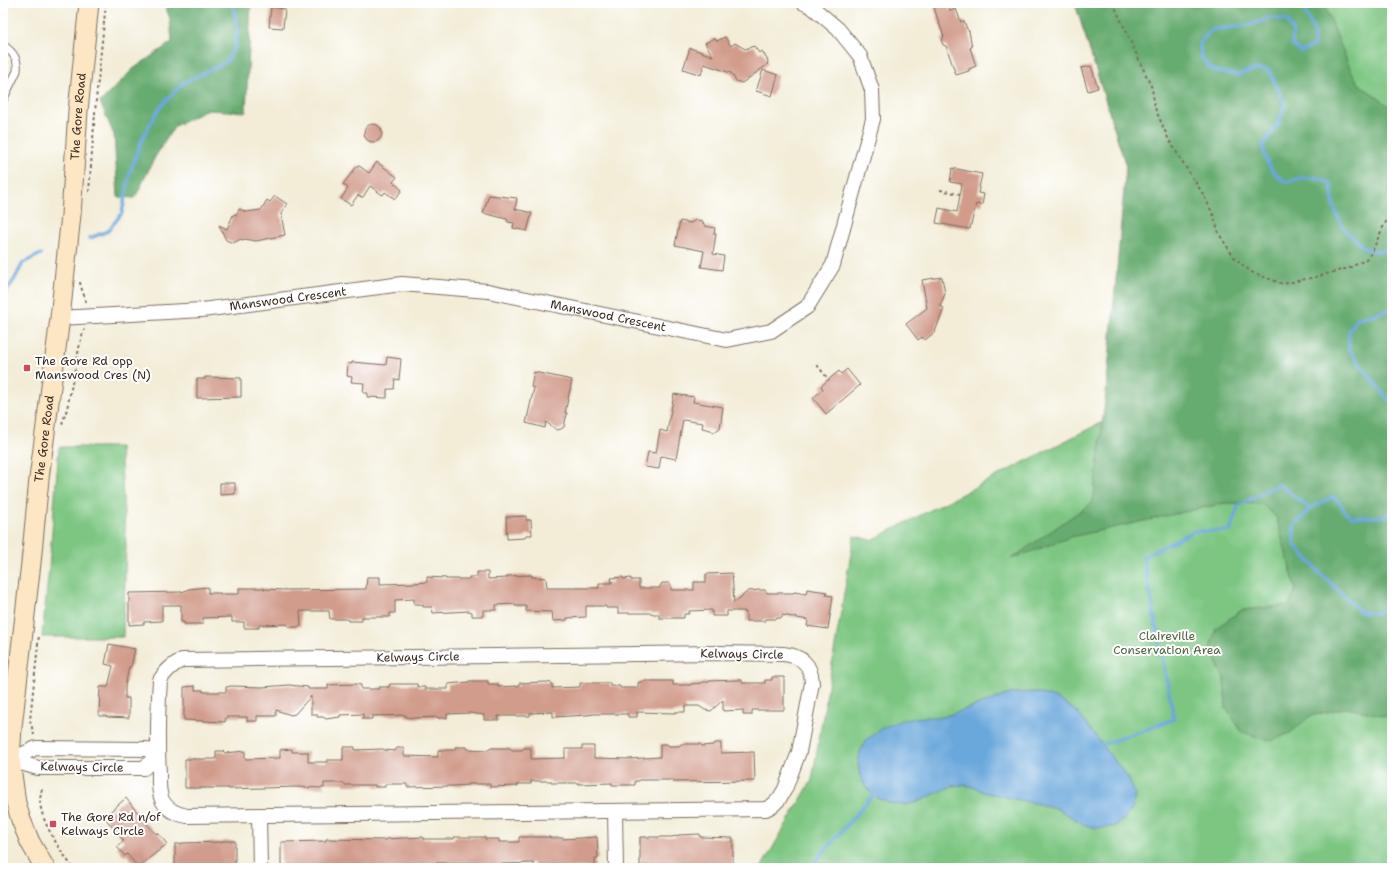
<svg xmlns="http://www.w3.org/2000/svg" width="1395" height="871" viewBox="0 0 1395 871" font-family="'Shantell Sans',sans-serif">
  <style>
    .green { fill: #7dc682; stroke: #5c7850 }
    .forest { fill: #66ab70; stroke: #506a47 }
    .water { fill: #6aa7db; stroke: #52687c }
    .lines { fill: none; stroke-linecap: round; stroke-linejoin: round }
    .stream { stroke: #6aa7db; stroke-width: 3.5 }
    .building { fill: #d19c8c }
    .service-casing { stroke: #7b6e5f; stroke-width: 9 }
    .minor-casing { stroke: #7b6e5f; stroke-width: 16 }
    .secondary-casing { stroke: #7b6e5f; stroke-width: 21 }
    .path { stroke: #7b6e5f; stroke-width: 2; stroke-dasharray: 3 3; stroke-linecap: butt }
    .service { stroke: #fff; stroke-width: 7 }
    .minor { stroke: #fff; stroke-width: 14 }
    .secondary { stroke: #fce6c4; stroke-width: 19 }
    .poi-dot { fill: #d1495b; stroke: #fff; stroke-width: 1.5 }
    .labels { text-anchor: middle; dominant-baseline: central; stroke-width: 4; stroke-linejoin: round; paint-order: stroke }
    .street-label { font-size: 12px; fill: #3b2a1e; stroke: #fff }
    .poi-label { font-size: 12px; fill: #3b2a1e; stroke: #fff; text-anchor: start }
    .park-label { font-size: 12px; fill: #526141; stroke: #fff }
  </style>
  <rect width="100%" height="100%" fill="#fff"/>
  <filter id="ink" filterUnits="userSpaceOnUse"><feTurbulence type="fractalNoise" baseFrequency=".025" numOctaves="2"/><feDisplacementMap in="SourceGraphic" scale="8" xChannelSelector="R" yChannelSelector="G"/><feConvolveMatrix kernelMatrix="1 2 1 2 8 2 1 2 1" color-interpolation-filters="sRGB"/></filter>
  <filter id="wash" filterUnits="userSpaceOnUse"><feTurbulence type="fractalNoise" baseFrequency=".012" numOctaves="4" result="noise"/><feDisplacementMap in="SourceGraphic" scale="16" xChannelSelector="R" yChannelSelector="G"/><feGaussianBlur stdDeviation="0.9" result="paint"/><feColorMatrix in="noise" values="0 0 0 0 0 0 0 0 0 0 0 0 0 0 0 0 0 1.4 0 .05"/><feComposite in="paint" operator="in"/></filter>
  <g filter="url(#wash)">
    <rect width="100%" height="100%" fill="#f3edd8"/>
    <path class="green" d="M1075 3H1392V868H761L812 780 854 536 872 540 1112 417 1126 166Z
      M59 447H120L126 546 123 637H42L49 568Z"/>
    <path class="forest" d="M164 3H251L246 112 207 110 175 126 155 157 135 198 118 197 114 135 100 102 133 69 172 42 170 19Z
      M1075 3H1324L1351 71 1359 84 1392 108V177L1385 209 1390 229 1392 231V717L1345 708 1310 716 1290 733 1271 741 1242 732 1226 708 1224 679 1210 648 1216 628 1242 610 1289 605 1296 589 1276 517 1262 504 1225 503 1071 537 1011 559 1093 502 1106 393 1126 166Z"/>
    <path class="water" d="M1035 692 1058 699 1077 712 1128 778 1135 793 1134 803 1130 812 1123 820 1115 826 1105 828H1095L1085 825 1056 808 983 792 974 787 963 785 952 786 918 802 904 805 889 803 876 797 866 788 860 776 858 764 860 752 865 741 882 728 902 720 924 717H943L1013 693Z"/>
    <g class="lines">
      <path class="stream" d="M1306 3V14L1314 31V46L1301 52 1292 45 1293 32 1287 20 1270 18 1250 25 1211 30 1200 43 1201 57 1208 66 1215 71 1237 75 1256 69 1269 70 1285 104 1279 123 1263 145C1265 162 1271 173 1286 182L1301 178H1320L1331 185 1334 208 1344 229 1364 248 1380 252 1392 244
        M90 238 108 231 122 213 130 172 143 137 160 107 183 83 226 62 235 47 238 28 232 3
        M3 296 14 280 23 263 41 254
        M1392 309 1357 319 1349 331V350L1392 404
        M1392 514 1382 517H1352L1346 513 1340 503 1332 497 1310 509 1294 526V544L1319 572 1362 613H1380L1391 600 1392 589
        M1099 746 1174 719 1143 557 1194 531H1230L1238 506 1279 484 1310 509
        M810 868 871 797 878 794"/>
    </g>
    <g id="blocks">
      <path class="building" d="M948 4 950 11 956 9 961 22 964 21 967 29 969 31 972 47 970 48 976 66 969 69V71L956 75 946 46 943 45 941 40 944 37 934 8Z
        M271 7 285 9 283 28 269 27Z
        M725 37 731 46 735 43 745 49 754 46 759 53 762 51 768 61 767 65 742 83 736 81 731 73 704 64 701 75 683 69 690 48 713 56 705 43 715 38 717 41Z
        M1091 66 1098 88 1088 91 1081 68Z
        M763 70 778 75 772 96 756 91Z
        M364 133a9 9 0 1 1 18 0a9 9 0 1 1-18 0Z
        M377 162 397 177 393 182 402 190 395 199 385 192 383 195 381 194 370 186 363 197H361L358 195 351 205 341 199 348 188 343 184 358 165 369 173Z
        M952 168 982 174 978 193 984 194 982 205 976 204 970 229 936 223 939 208 957 212 962 184 950 182Z
        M489 195 517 198 515 209 532 213 527 231 513 228 514 223 508 222 507 219 483 213Z
        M275 196 287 204 281 214 285 235 256 241 245 239 242 240 241 239 233 243 226 240 219 225 227 229 233 215 237 214 239 209 246 212 261 210 267 200 270 202Z
        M695 220 702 221 705 226 715 228 714 234H716L713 254 724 256 722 270 701 267 704 251 675 245 680 221 691 223Z
        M942 277 945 294 940 306 944 308 935 332 925 340 922 337 918 340 906 324 927 308 922 280Z
        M387 357 401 359 399 380 395 379 394 389H387V398L367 397 368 393H363L364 383 351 382 352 377 347 376 348 363 352 364V362L386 365Z
        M847 369 860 385 826 414 813 398 823 389 821 386 839 371 841 374Z
        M534 372 572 380 565 413H567L564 427 561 429 557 430 546 422 545 428 526 423 534 388 531 387Z
        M205 377 241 378V397L197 398V379H205Z
        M674 394 694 397 693 402 723 407 720 428 713 433 711 430 702 428 703 423 683 420 676 459 661 456 659 469 645 467 648 452 656 453 660 430 667 432Z
        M220 483H235V494L220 495Z
        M526 516V520H531L532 535H526L525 538 507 539 506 517Z
        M477 572H488V579L507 578V576L532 575V577L546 578 547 588H599V583H612L611 578 623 577V579L631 578V580H639V588H660V586L662 583H669L671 586V590H694V582H706V574L732 573 734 603 748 591 759 590H765L767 593H794V592L806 594 807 589 827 592 826 595 833 596 828 629 807 626 808 620 782 615V618H777V619H765V621H746V612L745 613V611H727V616H712V610L689 611V614H684V618H659V614H652V613H618V608H606V606H586V617L567 618V620L553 621 552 612 526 611V606H515V604L496 605V610H483V616H472V612L469 611 433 613 432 607H423V605H420V604H414V599L395 600V613H390V617H362V621H348L347 619H330L329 611H300L301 626 298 627H289L287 624 259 625V628H244V622H232V617L203 618V624H184V622H181V605H162V621L144 622V624L129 625V593L181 592 188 590V589L208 587V593H220V594H239V588H264V589L284 590 366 589 367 577H380V584L414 583 427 582V577L446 578V579H469V577H477Z
        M109 644 135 649 131 667H129L125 686V698H129V718L107 717 106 716H99L100 687H108L113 666 105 664Z
        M772 677H784V710H752V715H743V710L723 711V700L711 711 705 710 699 706H685V712H675V713L637 712V717H628V714H594L587 715 553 717V712L530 713V716H498L499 720H484V715L470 713 447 714V718H438V717L413 718 406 717V715L372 716V719H363V714L340 715V717L326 719 323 717H317V714H311V696L295 714 291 715 276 710V716H257V721H247V717H226L225 722 184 720V687L195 686V690H203V692H226V687L231 686 263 687 289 685 308 687V689H328V685L356 684 361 685V689H379V687H389L390 684H417L418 687H425V689H448V684L469 682V681H488V684H498V687L519 686V683L546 682 552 683V688L580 687V683H610V686H620V688H638V683L644 681H673V685H691V684L702 683V682H709V681L736 680H742V683H765V680H772Z
        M714 743H721V753L754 752 755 781 673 782V780H639V781H635V785H612V783L579 784V783H551V781H531V784H518V786L490 787V784H468V785L453 786 407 787V784H385V787H375V785H344V783H324V788L295 787 229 789V788H185V759H216V751H223L225 753 245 751V759L280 758V750L292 749V752H308V762H327V760H343V747H355V750L383 749 385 750 395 751 397 748H404V756L438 757V750H455V747H467V749L488 750 491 748H510L512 750H522L524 748H531V759L565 758V749H582V746H594V758L629 759 660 757V744H667L669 746H679L681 744H700L702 746 713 745Z
        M126 798 146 823 156 834 158 833 167 844 138 867 127 854 125 856 117 847 124 841 104 817Z
        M700 834V837L733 838V868H704V865L684 866V864H663V866H640V837H671L678 836V835Z
        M423 837V839H454V837H485V839H499V842H519V837H550V838H563V839L597 837 598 858H595V867L563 868H534V863L500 864V868H471V863H436V868H281V842L326 841V839L386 840V839Z
        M222 841H235V868H175V844H182V843L222 842Z"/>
    </g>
  </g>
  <g filter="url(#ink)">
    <use href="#blocks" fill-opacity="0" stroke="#7b6e5f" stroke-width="1"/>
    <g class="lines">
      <defs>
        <path id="service" d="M3 45C12 51 19 59 17 71L3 100"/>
        <g id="minor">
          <path id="s1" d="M60 318 202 310 402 284 488 291 727 340 771 331 807 307 833 265 873 119 872 90 860 56 838 29 811 6 804 3"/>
          <path d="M716 653 783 654C802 656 811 664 812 683L799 752 785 789 779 799 773 805 766 809 187 816C176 814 167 810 162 800 158 791 159 782 159 773 157 742 158 710 160 680 166 670 172 665 182 660Z"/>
          <path d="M36 748 146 749 158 755 144 768H38L10 760Z"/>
          <path d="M615 811 616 868"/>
          <path d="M259 815 260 868"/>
        </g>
        <g id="secondary">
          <path id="s2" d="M45 868 30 842 21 820 16 803 10 760 12 727 31 563 39 479 60 318 71 215 78 111 89 3"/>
        </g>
      </defs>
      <use href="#service" class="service-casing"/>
      <use href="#minor" class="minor-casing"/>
      <use href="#secondary" class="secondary-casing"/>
      <path class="path" d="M1113 3 1152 88 1155 108 1168 138 1183 163 1203 194 1213 214 1219 234 1234 257 1251 272 1283 284 1315 277 1349 268 1365 260 1371 254 1384 225 1392 213
        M940 190 960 194
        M89 192 96 100 106 3
        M80 282C81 290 86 297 86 305
        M817 365 829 380
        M62 424 67 409 80 343 84 329
        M34 735 30 720 39 635
        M42 789C41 793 40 797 40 801 41 823 61 851 73 868"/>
      <use href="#service" class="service"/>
      <use href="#minor" class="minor"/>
      <use href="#secondary" class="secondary"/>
    </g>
  </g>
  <g class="poi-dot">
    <rect x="23" y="364" width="8" height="8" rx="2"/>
    <rect x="49" y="820" width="8" height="8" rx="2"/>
  </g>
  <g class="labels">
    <g class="street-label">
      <text stroke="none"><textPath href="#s2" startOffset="762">The Gore Road</textPath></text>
      <text stroke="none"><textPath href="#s1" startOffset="229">Manswood Crescent</textPath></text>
      <text stroke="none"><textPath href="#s1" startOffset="553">Manswood Crescent</textPath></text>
      <text stroke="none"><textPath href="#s2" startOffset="438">The Gore Road</textPath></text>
      <text transform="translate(742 654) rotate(1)">Kelways Circle</text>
      <text transform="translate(418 657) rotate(-1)">Kelways Circle</text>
      <text transform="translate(82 767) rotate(1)">Kelways Circle</text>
    </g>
    <g class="poi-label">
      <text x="35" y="361">The Gore Rd opp<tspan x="35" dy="14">Manswood Cres (N)</tspan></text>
      <text x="61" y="817">The Gore Rd n/of<tspan x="61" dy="14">Kelways Circle</tspan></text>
    </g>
    <g class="park-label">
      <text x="1167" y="636">Claireville<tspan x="1167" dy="14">Conservation Area</tspan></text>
    </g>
  </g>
  <rect width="1395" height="871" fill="none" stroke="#fff" stroke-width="16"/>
</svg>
